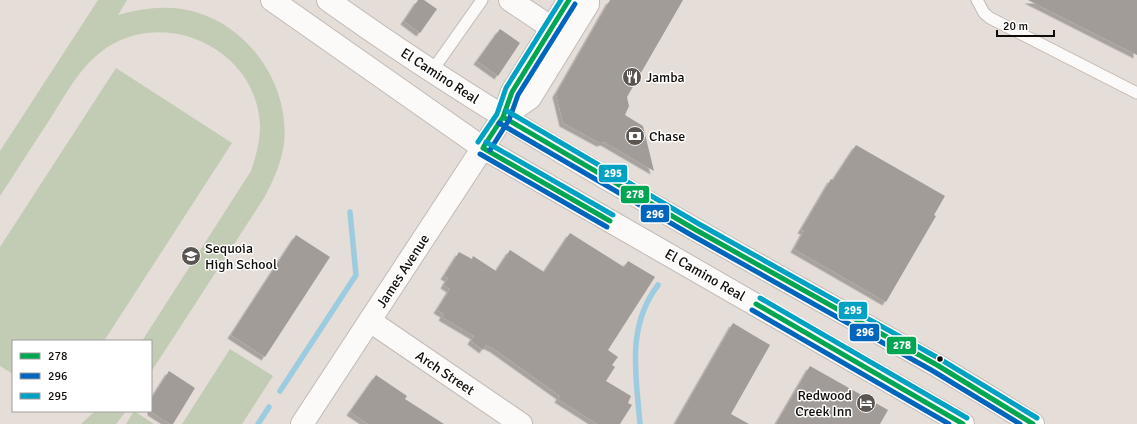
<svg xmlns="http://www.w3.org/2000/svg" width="1137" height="424" viewBox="0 0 1137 424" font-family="Signika,sans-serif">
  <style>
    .green { fill: #c2cbb4 }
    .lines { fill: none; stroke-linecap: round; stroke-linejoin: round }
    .stream { stroke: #9dcbdf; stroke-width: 5.5 }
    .building { fill: #a19c97; filter: url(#shadow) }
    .service-casing { stroke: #c1bab6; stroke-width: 13 }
    .minor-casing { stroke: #c1bab6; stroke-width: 24 }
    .primary-casing { stroke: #c1bab6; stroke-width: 24 }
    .service { stroke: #fbfaf9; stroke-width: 11 }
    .minor { stroke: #fbfaf9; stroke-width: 22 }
    .primary { stroke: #fbfaf9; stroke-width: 22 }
    .bus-1-casing { stroke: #fff; stroke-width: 8 }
    .bus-2-casing { stroke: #fff; stroke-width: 8 }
    .bus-3-casing { stroke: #fff; stroke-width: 8 }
    .bus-1 { stroke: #00a651; stroke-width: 5 }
    .bus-2 { stroke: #0065bd; stroke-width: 5 }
    .bus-3 { stroke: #01a1c4; stroke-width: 5 }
    .bus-dot { fill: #100c09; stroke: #fff; stroke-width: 1.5 }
    .labels { text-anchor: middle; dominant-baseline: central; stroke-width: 3; stroke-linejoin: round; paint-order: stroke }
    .street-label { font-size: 14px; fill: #100c09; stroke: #fff }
    .poi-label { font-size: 14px; fill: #100c09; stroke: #fff; text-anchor: start }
    .line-badge { stroke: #fff; stroke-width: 1.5 }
    .badge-label { font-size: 11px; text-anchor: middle; font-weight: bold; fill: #fff }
  </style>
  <defs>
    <filter id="shadow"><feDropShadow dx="-3.5" dy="3.5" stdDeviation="0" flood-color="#0004"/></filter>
  </defs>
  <rect width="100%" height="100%" fill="#e5ddd8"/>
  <path class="green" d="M98 0H127L118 15C136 10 153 7 172 8 239 12 291 78 284 144 281 164 273 181 264 198L151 372V341H142L251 171C256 156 260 142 260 126 258 53 173 9 111 45 82 62 67 93 50 119 33 145 17 170 0 196V151Z
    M116 68 232 143 104 341H13V374L0 366V247Z
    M230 349 273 376 242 424H182Z
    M95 411H126L116 424H81Z
    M134 411 154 424H126Z"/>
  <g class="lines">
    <path class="stream" d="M280 391 356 275 350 212
      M258 424 269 407
      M640 424C636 375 626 327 658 285"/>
  </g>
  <path class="building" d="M418 0H424L437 9 420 33 404 21Z
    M610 0H683L627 97 629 106 625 115 643 126 654 171 604 142 600 143 563 123 556 94Z
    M1028 0H1137V55Z
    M500 29 520 43 498 76 477 61Z
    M856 145 945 196 934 215 936 216 886 302 794 249 804 231 801 230 831 179 833 180Z
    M570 233 624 267 628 261 655 277 608 350 618 357 612 365 615 367 606 381 631 396 628 403 632 405 620 424H597L558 399 560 396 494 349 486 345 483 350 471 341 474 336 442 317 444 314 437 310 450 289 444 285 448 278 444 276 459 252 472 259 473 256 496 271 510 250 544 272Z
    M296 235 330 257 265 357 231 335Z
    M733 323 770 345 731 414 749 424H675Z
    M810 366 888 410 880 424H776Z
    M169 371 195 388 173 424H170L151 412V399Z
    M376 375 407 396 405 399 444 424H368L350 412Z"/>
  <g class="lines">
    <defs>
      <path id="service" d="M977 0 984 13 990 18 1137 93
        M432 71 482 0"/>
      <path id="minor" d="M510 0 552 28
        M503 117 530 98 588 4V0
        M370 321 521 424
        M302 424 503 117 512 92 569 0"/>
      <path id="primary" d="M272 0 483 148 963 424
        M328 0C520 138 729 247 934 364 968 383 1000 404 1033 424"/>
    </defs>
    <use href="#service" class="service-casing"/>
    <use href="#minor" class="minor-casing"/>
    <use href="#primary" class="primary-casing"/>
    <use href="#service" class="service"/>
    <use href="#minor" class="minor"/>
    <use href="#primary" class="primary"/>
    <defs>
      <path id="bus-1" d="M503 117 696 230 937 365 1033 424
        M484 146 503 117 512 92 569 0
        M483 148 610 221
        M756 304 963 424"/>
      <path id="bus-2" d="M499 123 693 236 933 371 1020 424
        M490 150 509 120 518 95 575 4
        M480 154 607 227
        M752 310 949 424"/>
      <path id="bus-3" d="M507 111 699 224 940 359 1037 418
        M478 142 497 114 506 88 561 0
        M486 142 613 215
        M760 298 967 418"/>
    </defs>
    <use href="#bus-1" class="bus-1-casing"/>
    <use href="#bus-2" class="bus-2-casing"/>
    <use href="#bus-3" class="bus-3-casing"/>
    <use href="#bus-1" class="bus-1"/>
    <use href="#bus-2" class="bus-2"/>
    <use href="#bus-3" class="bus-3"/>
  </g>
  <defs>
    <symbol id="restaurant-disc" viewBox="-11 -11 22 22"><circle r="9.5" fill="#5b5551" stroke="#fff"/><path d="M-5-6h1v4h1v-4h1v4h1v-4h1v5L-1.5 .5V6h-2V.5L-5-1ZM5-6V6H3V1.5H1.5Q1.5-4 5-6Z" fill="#fff"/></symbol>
    <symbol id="bank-disc" viewBox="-11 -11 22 22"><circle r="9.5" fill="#5b5551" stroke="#fff"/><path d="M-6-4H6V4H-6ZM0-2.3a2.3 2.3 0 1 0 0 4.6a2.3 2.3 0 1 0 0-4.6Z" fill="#fff"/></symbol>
    <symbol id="school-disc" viewBox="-11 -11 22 22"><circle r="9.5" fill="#5b5551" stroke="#fff"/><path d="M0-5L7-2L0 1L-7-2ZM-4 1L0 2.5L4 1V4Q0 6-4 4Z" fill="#fff"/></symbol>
    <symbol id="hotel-disc" viewBox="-11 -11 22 22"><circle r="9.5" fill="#5b5551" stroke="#fff"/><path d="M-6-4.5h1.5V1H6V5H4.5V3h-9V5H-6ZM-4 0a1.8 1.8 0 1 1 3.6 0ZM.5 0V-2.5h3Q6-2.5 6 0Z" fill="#fff"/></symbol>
  </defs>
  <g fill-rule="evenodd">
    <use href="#restaurant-disc" x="621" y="66" width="22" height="22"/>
    <use href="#bank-disc" x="624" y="125" width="22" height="22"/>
    <use href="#school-disc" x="180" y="245" width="22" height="22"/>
    <use href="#hotel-disc" x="855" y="392" width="22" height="22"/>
  </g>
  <circle class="bus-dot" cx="940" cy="359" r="3.5"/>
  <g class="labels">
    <g class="street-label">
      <text transform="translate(440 76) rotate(33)">El Camino Real</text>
      <text transform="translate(403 271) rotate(-57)">James Avenue</text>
      <text transform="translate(705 275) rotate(30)">El Camino Real</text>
      <text transform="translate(445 373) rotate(34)">Arch Street</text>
    </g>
    <g class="poi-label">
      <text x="646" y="77">Jamba</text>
      <text x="649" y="136">Chase</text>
      <text x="205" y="248">Sequoia<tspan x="205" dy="16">High School</tspan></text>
      <text x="852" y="395" text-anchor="end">Redwood<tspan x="852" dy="16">Creek Inn</tspan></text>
    </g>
  </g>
  <g class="line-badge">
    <rect x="598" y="164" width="30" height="19" rx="4" fill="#01a1c4"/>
    <rect x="620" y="185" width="30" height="19" rx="4" fill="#00a651"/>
    <rect x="640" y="204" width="30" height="19" rx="4" fill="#0065bd"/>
    <rect x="838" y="301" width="30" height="19" rx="4" fill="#01a1c4"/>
    <rect x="849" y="323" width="31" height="19" rx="4" fill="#0065bd"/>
    <rect x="886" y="336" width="31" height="19" rx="4" fill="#00a651"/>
  </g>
  <g class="badge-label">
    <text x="613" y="177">295</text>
    <text x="635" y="198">278</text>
    <text x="655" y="218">296</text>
    <text x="853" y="314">295</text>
    <text x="865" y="336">296</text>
    <text x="902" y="349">278</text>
  </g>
  <rect x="12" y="340" width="140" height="72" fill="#ffffff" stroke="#9f9e9d"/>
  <rect x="20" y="353" width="20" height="6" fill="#00a651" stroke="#9f9e9d"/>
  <text x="48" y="360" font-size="12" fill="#100c09">278</text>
  <rect x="20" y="373" width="20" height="6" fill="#0065bd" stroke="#9f9e9d"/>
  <text x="48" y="380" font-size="12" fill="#100c09">296</text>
  <rect x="20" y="393" width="20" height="6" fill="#01a1c4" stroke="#9f9e9d"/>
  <text x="48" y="400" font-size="12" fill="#100c09">295</text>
  <path d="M997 30v6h57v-6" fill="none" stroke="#100c09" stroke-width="2"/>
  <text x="1003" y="30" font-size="12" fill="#100c09" stroke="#ffffff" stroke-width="3" paint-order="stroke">20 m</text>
</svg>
